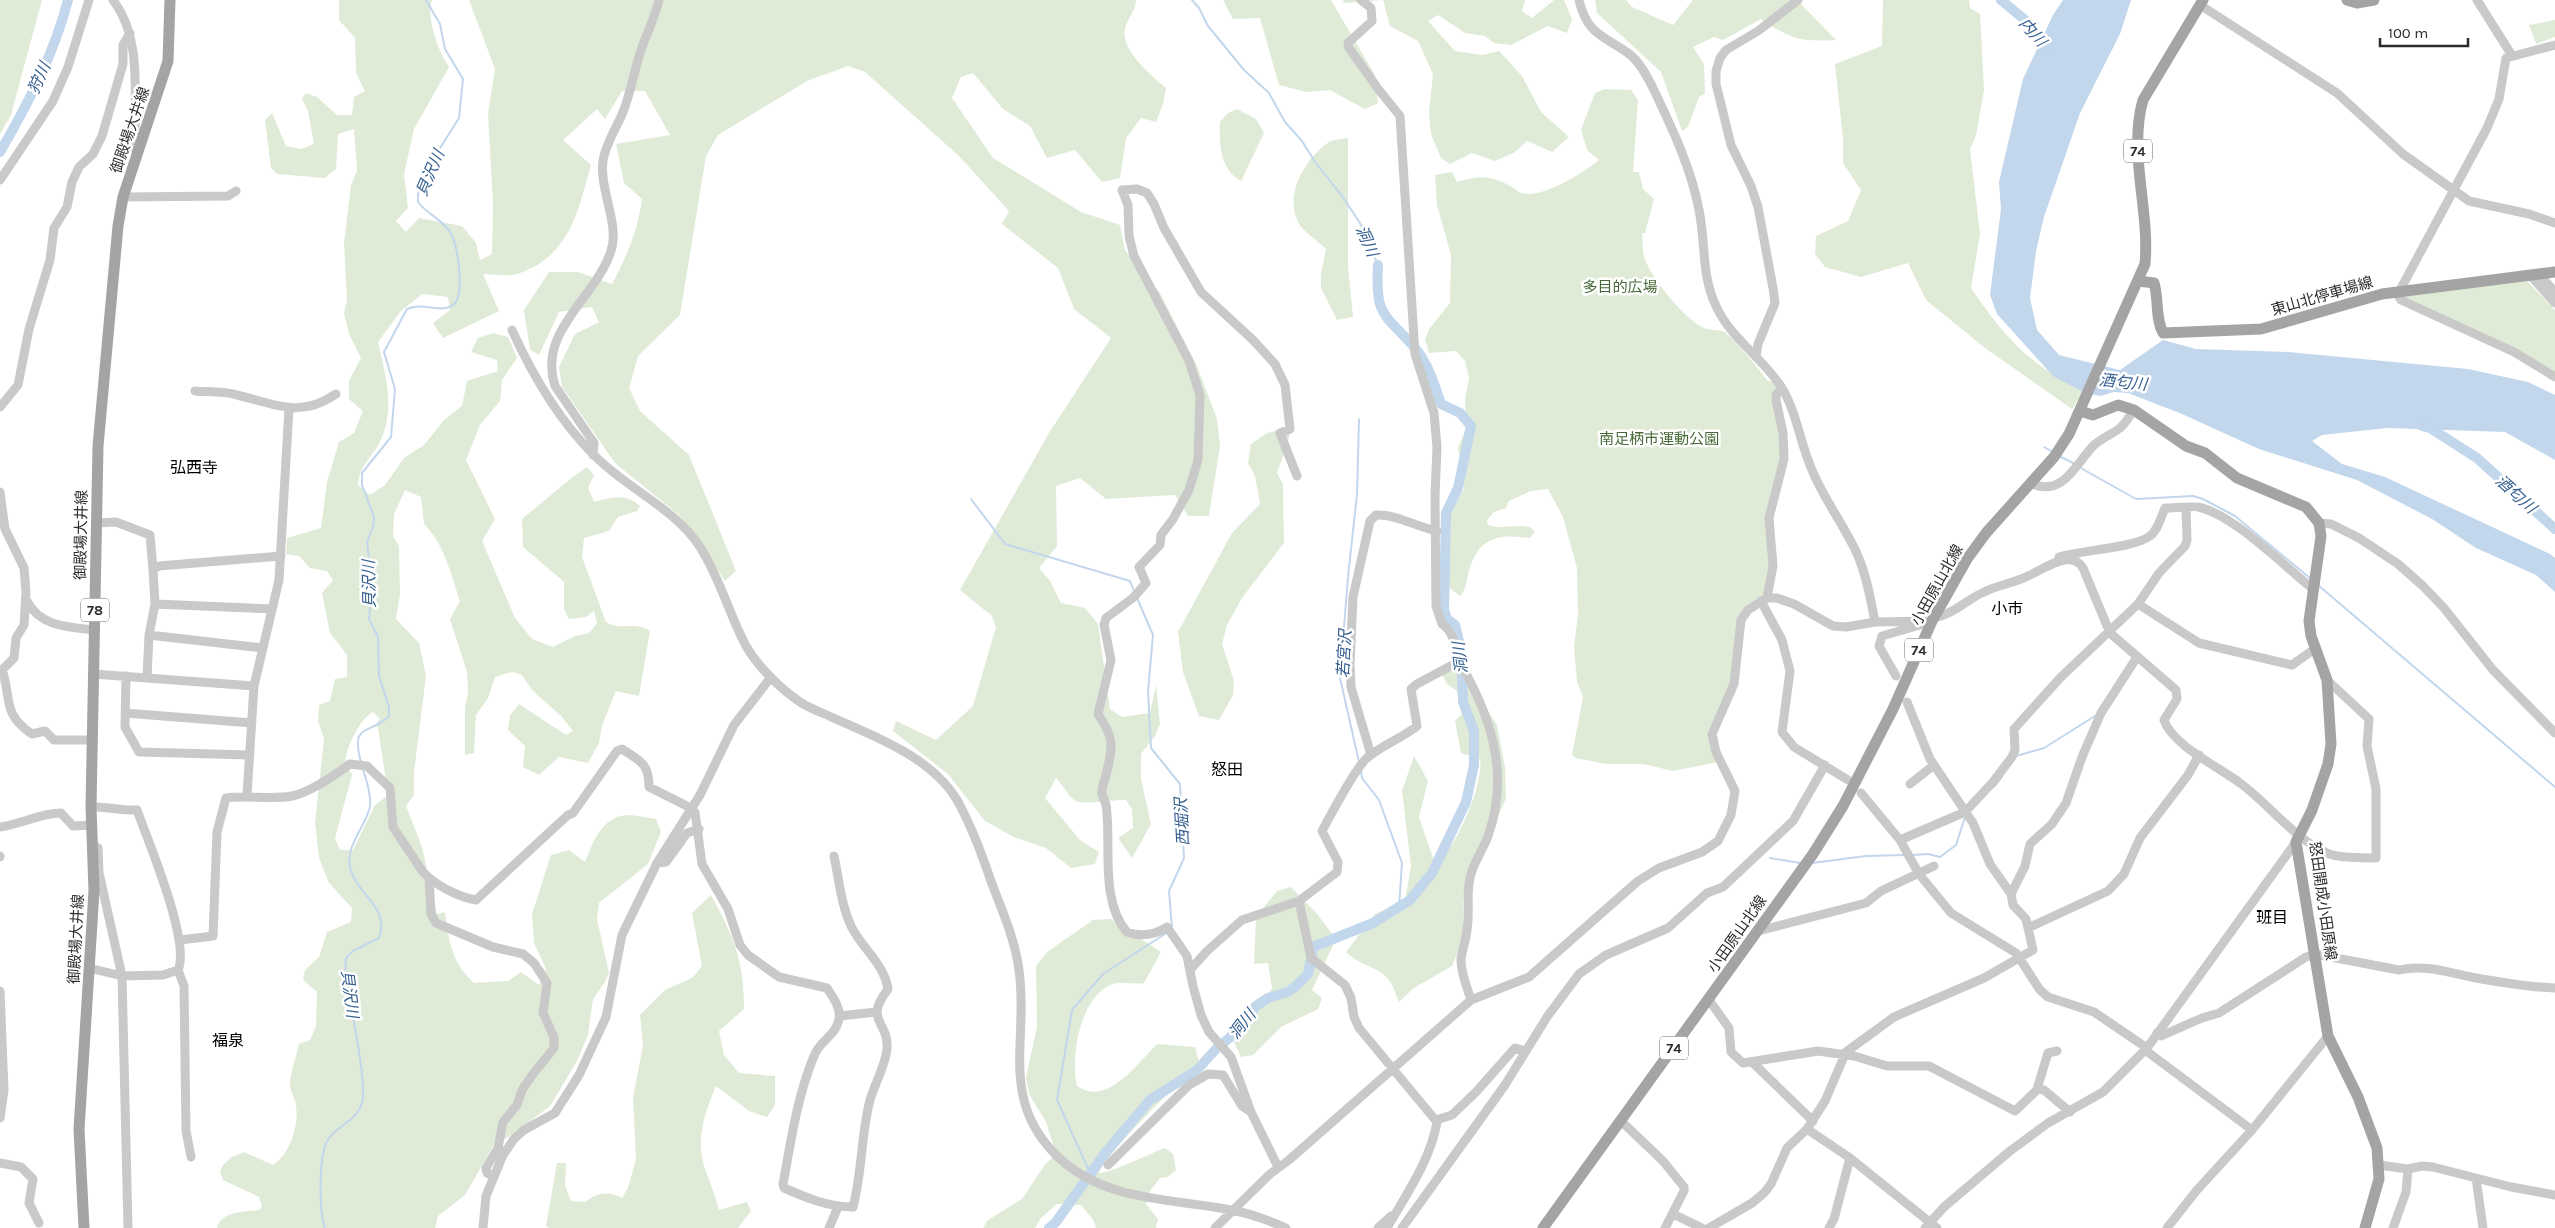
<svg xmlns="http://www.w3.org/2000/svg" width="2555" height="1228" viewBox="0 0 2555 1228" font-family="Karla,'Noto Sans JP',sans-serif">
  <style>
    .green { fill: #dfebd7; fill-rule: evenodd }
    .water { fill: #c2d6ec }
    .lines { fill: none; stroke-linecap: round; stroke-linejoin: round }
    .stream { stroke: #c2d6ec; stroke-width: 2 }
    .river { stroke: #c2d6ec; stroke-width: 10 }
    .minor { stroke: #c9c9c9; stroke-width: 9 }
    .major { stroke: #a4a4a4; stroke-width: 11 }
    .minor-bridge { stroke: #c9c9c9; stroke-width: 9 }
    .labels { text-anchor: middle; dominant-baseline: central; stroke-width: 5; stroke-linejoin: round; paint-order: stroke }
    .shield { fill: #fff; stroke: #6b6b6b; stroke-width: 1 }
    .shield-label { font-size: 14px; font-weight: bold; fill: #2c2c2c }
    .street-label { font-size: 15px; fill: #2c2c2c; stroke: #fff }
    .park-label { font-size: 15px; fill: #476937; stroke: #fff }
    .water-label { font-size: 16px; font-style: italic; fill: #366091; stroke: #fff }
    .neighbourhood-label { font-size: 16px; fill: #000; stroke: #fff }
  </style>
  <rect width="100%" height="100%" fill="#fff"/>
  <path class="green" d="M0 0H42L11 115 0 134Z
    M339 0H432C426 18 438 51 449 67L414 129 404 174 408 208 396 221 406 232 419 218 462 226 476 243 480 260 492 254 493 205 488 113 495 69 469 0H1136C1136 10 1127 19 1125 29 1120 50 1152 76 1166 88L1163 104 1156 122 1141 118 1126 138 1120 178 1102 182 1075 150 1047 158 1030 126 1003 109 973 73 961 77 952 98 993 158 1081 212 1120 225 1125 250 1160 293 1197 366 1217 419 1220 446 1209 516H1188L1175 495 1106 499 1080 478 1056 486 1057 546 1039 568 1050 581 1061 603 1085 608 1098 624 1110 709 1122 717 1150 713 1156 685 1160 724 1155 736 1141 754V779L1151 824 1132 858 1118 838 1133 828 1132 809 1126 800C1114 799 1081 806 1074 800 1067 794 1062 784 1056 778L1045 798 1080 840 1099 852 1095 864 1071 868 1046 848 1014 837 985 821 948 774 893 731 896 721 936 740 973 706 996 627 992 616 960 590 1049 433 1111 338 1074 309 1058 268 1002 224 1009 211 959 156 865 72 848 66 807 81 718 135 706 156 680 315 638 356 629 388 640 411 689 455 736 571 725 581 679 515 615 463 562 387 559 367 575 334 599 322 592 307 559 312 539 355 530 350 524 310 549 272H578L612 284C627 256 638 230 642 199L624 183 616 144 670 135 645 91H622L605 119 597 109 563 140 591 165C578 211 570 257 517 274 508 277 493 274 483 274L499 311 443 338 433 323 450 310 448 297 422 294 400 312 378 342C385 372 395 407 382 437 375 456 360 462 358 485L370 495 385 485 404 458 424 445 444 420 462 406 467 381 498 371 497 360 471 352 478 338 493 333 508 337 517 358 502 380 500 401 480 425 466 460 495 519 482 541 515 618 532 639 553 647 575 636 589 633 597 623 594 611 586 617 569 619 564 609V582L523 547 522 519 574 476 587 467 594 475 588 488 594 502C611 497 627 493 640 506L637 511 618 517 609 531 584 538 582 557 606 622C620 631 636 621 650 631L639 696 616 691 602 725 599 743 588 763 559 757 539 775 523 767 525 746 508 730 510 715 519 704 566 735 573 731 561 716 532 690 522 675 512 672 495 677 488 698 476 715 474 753 465 755V707L468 693 467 672 450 619 460 601C451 575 444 543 424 524L421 497 405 490 394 514 393 536 399 546 400 594 396 619 419 643 426 676 414 772V795L406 806 422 847 435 906 437 914 445 912C449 941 451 962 474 983L508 981 521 972 539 985 546 969 534 943 532 914 551 855 569 850 585 862C593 842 602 816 628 815 637 815 647 818 656 819L661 832 648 864 599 903 597 919 609 973 605 982 593 999 588 1035 577 1061 550 1106 512 1135 495 1143 465 1195 438 1216 435 1228H217C221 1211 245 1212 259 1210L262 1206 259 1197 223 1180 220 1171 223 1165 232 1157 244 1152 273 1165C290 1154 299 1126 296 1106 296 1099 291 1093 290 1087 289 1076 297 1055 299 1044L310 1040 316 1026 317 992 303 980 305 970 319 957 327 932 351 922 352 908 329 883 319 858 315 823 324 739 318 721 319 705 330 701 335 679 347 677V655L330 633 322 593 333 580 327 571 310 568 299 556 286 554 287 538 321 528 327 482 339 442 354 433 363 411 349 399V381L361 358 349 334 344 313 347 300 344 243 351 185 357 171 354 129 338 134 336 169 325 178 277 174 271 168 265 120 272 113 286 146 301 149 314 144 308 111 302 99 306 93 317 97 337 115H352L354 97 365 91 356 73 355 38 339 20ZM373 712 380 719 377 722 386 780 395 790 375 805 353 850H340L335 838 352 775C351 772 348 768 346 764 343 752 361 717 373 712Z
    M1223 0H1331L1375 75 1378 103 1365 109 1330 90 1306 92 1279 85 1260 18 1233 19Z
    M1343 0H1525L1522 11 1532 18 1554 0H1564L1572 19 1567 33 1548 26 1511 45 1494 43 1485 36 1465 33 1438 15 1428 21 1455 51 1482 55 1499 51 1522 76 1541 112 1569 137 1552 152 1527 141 1515 152 1495 161 1472 153 1450 164 1441 158 1431 134 1429 112 1433 74 1418 41 1390 26 1383 0 1344 3Z
    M1595 0H1626L1632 7 1673 25 1693 0H1797L1836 40C1799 42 1791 39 1761 19L1723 40 1714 37 1693 47 1704 64 1705 94 1699 97 1688 127 1682 131 1661 72 1597 13Z
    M1883 0H1969L1970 8 1980 14 1984 90 1976 136 1970 149 1980 234 1971 288C2006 339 2028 363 2083 392L2072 409 1985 348 1926 300 1908 263 1861 277 1825 267 1815 254 1816 236 1848 221 1861 190 1843 163V139L1835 64 1882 46Z
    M2555 20V37L2536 44 2529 25Z
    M1605 89 1631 90 1638 100 1633 172H1639L1643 189 1654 199 1645 233H1642C1643 240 1642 249 1644 256 1649 276 1684 318 1702 327 1709 331 1718 329 1724 332 1732 336 1762 373 1768 381H1773L1777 387 1783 455 1768 510 1771 559 1765 594 1744 611 1730 689 1708 731 1713 755 1718 762 1673 771 1643 764H1606L1576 758 1572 755 1583 697 1577 682 1574 646 1578 615 1577 568 1563 517 1548 489 1531 491 1509 501 1506 508 1494 512 1487 520 1488 525C1502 530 1516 524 1530 527L1535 532 1530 538C1499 534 1479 536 1469 571 1466 581 1467 588 1460 596L1448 587 1450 513 1464 489 1458 448 1466 428 1465 399 1469 378 1465 361 1456 351 1429 353 1425 339 1429 329 1450 303 1451 255 1437 205 1435 175 1452 172 1457 182C1480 176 1489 174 1512 187 1515 189 1518 192 1522 193 1540 200 1585 172 1599 160L1587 150 1581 130 1595 93Z
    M1237 109 1256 119 1264 133 1241 181C1220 170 1219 143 1220 122L1228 113Z
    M1348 138V267L1353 317 1337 320 1321 288V274L1326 249C1318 241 1303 232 1298 222 1284 195 1305 158 1329 142 1334 139 1342 139 1348 138Z
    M2527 281 2555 310V374L2402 296Z
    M1291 426 1288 442 1277 473 1283 484 1284 543 1242 598 1227 625 1222 644 1234 681 1233 695 1219 720 1199 716 1183 672 1178 632 1232 533 1260 504 1255 476 1248 463 1251 444 1267 433Z
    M1459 666 1497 725 1505 767 1506 798 1463 900 1464 938 1452 966 1414 988 1399 1002C1396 996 1394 986 1389 980 1378 966 1358 965 1346 952L1375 914 1405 901 1411 866 1402 791 1414 756 1428 781 1419 817 1434 861C1438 858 1443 855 1447 851 1461 835 1484 780 1480 759L1461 753 1455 721 1462 714 1457 691 1447 684 1442 675Z
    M1291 887 1318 915 1336 939 1312 990 1322 998 1318 1009 1281 1027 1253 1055 1241 1057 1234 1042 1247 1029 1272 988 1268 963 1254 964 1256 917 1277 891Z
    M711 895C734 937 744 961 744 1009L719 1031 724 1055 739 1073 775 1076V1105L767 1117 749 1111 716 1086C705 1112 695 1140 705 1169 710 1183 715 1195 719 1210L747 1202 751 1211 738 1228H549L546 1226 557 1163H566L565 1185 571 1201 585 1202C598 1192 608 1191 622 1198L628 1188 636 1159 633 1097 643 1046 640 1015 665 990 692 978 702 966 692 913Z
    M1111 919 1161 952 1144 983C1133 985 1121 980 1110 985 1080 999 1070 1057 1077 1086 1107 1107 1137 1064 1157 1044L1195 1047 1199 1061C1167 1097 1124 1133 1098 1173 1109 1174 1151 1153 1165 1148L1173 1154 1176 1170 1168 1177 1160 1178 1150 1191 1146 1204 1158 1219 1156 1228H1096L1094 1221 1081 1205 1057 1204 1041 1218 1035 1228H983L988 1220 1022 1199 1044 1166 1056 1154 1046 1122 1029 1094 1026 1078 1037 1027 1036 966 1047 952 1093 920Z"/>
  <path class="water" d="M2063 0H2131L2120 34 2080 113 2044 217 2036 251 2030 298 2037 330 2059 355 2120 370 2163 340 2196 349 2288 352 2468 369 2528 382 2555 395V460L2505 432 2387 428 2322 435 2312 441 2342 464 2385 477 2550 554 2555 558V592L2536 575 2476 548 2432 519 2357 480 2259 449 2182 414 2128 393 2114 392 2100 396 2083 392 2053 376 1997 314 1990 295 2001 209 1999 182 2023 79 2053 15Z"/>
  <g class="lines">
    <path class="stream" d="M1192 0 1199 8 1208 26 1244 70 1269 93 1285 122 1302 141 1315 162 1342 196 1360 223 1378 265
      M2044 447 2053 452
      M2059 456 2075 464
      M2079 467 2136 499 2193 496 2203 499 2235 516 2311 579
      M971 499 1005 544 1130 581 1134 591
      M2318 585 2555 787
      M1137 598 1153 635 1148 691 1151 748 1180 784 1184 858 1169 891 1172 929
      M2016 756 2044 748 2095 716
      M361 762C350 722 369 736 389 716V707L379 676 378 637 369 619 372 584 367 542 373 527 374 517 362 485V473L391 437 395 389 384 352 407 309C423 301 442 315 454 304 465 295 458 245 451 233 443 220 427 214 418 202V194L432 161 459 118 463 79 445 49 440 24 426 0
      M1359 762 1340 678 1348 577 1357 494 1359 419
      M1361 771 1362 778 1379 800 1402 863 1399 907
      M1994 787 2002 777
      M1912 855 1928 854 1940 857 1956 845 1965 817
      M1770 858 1800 863
      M1812 863 1866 856 1905 855
      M1090 1173 1057 1100 1072 1010 1103 974 1168 932
      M325 1228C319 1212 318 1152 329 1138 339 1125 357 1120 362 1103 368 1085 349 998 345 975L346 958 353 951 379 938C390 907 360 898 351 871 343 848 365 828 370 807 372 795 366 780 363 769"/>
    <path class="river" d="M2001 0 2025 20 2049 50
      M0 152C28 104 54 54 68 0
      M2422 426 2430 428 2477 458 2555 529
      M1049 1228 1056 1222 1106 1152 1150 1100 1197 1070 1216 1049 1239 1030 1256 1006 1268 998 1288 992 1296 986 1308 974 1313 947 1373 923 1410 900 1432 873 1466 802 1474 765V731L1463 702 1461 649 1455 625 1447 619 1444 610 1446 513 1458 488 1471 426 1460 413 1441 404C1435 386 1428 363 1415 348 1384 313 1375 317 1378 265"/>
    <path class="minor" d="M113 0C145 42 132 102 136 152
      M1361 0 1371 8 1372 21 1348 43 1349 48 1379 90 1400 116 1415 354 1434 413 1437 447 1435 496 1436 606 1442 624C1456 633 1456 655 1464 670 1493 722 1509 777 1488 836 1483 850 1473 863 1470 878 1466 896 1470 913 1467 930 1466 940 1462 950 1461 960 1461 974 1467 987 1471 1000
      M1579 0C1587 34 1602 35 1628 53 1639 61 1646 74 1652 86 1671 126 1691 167 1699 210 1706 243 1701 275 1716 306 1731 339 1763 358 1782 388 1797 413 1800 443 1812 470 1824 500 1845 526 1858 556 1867 577 1871 601 1875 622
      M2477 0 2511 54
      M2200 5 2337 93 2403 154 2469 201 2529 214 2555 223
      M0 180 53 101 68 67 89 0
      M123 197 228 196 236 191
      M2539 274 2555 292
      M2531 276 2555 303
      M2396 292 2401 300 2514 352 2555 377
      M2399 292 2487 128 2499 99 2506 58 2555 45
      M512 330C532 374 558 419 593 454 625 488 674 507 700 547 720 578 729 614 746 646 758 667 781 689 800 702 809 708 820 712 829 716 873 736 932 757 957 800 972 827 982 855 992 884 1003 912 1015 940 1019 970 1029 1038 999 1097 1055 1154 1102 1202 1170 1198 1231 1210 1249 1213 1268 1220 1286 1228
      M1756 357 1758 344 1775 303 1773 288 1758 207 1751 186 1731 145 1716 84V71L1720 58 1726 50 1758 31 1798 0
      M195 391C208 392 224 391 237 395 275 404 300 419 336 394
      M0 407 18 385 29 329 50 260 54 228 67 207 72 182 79 167 93 154 102 136 123 64V45L130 33
      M593 455 594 443 555 386C537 331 596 298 611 251 620 225 599 189 603 161 605 145 617 127 623 112 631 92 634 71 641 50 647 33 655 17 659 0
      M2032 484C2064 497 2076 463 2094 445 2102 438 2112 434 2120 428 2126 423 2130 415 2134 410
      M0 492 5 529 24 568 26 592 24 625 16 638 14 658 2 670
      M96 523 116 522 150 535 153 569
      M2319 523 2331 524 2359 538 2398 564 2423 586 2444 608 2493 670 2555 733
      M2059 557C2082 550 2134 548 2150 536 2158 530 2161 517 2165 508 2168 508 2196 506 2198 507 2233 514 2284 566 2313 589
      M1767 598 1773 566 1769 518 1784 459 1783 433 1776 400V395L1782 388
      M27 601C40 627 69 627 95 630
      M1761 601 1782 640 1790 671 1782 732 1794 747 1848 780
      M155 604 271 609
      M2138 604 2199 643 2292 665 2316 648
      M1934 618C1954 614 1966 600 1984 592 1998 585 2014 583 2028 576 2042 570 2071 548 2083 568L2110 633 2176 690 2177 699 2164 720C2172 745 2219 767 2240 783 2270 805 2292 837 2327 853 2340 859 2362 857 2376 858V789L2367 746 2369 719 2327 680
      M149 635 263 648
      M2 670C12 697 1 713 32 734L45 731 54 740H93
      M93 674 254 686
      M126 676 125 727 139 752 250 755
      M1896 676 1879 646 1882 636 1927 623
      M147 678 149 635 155 604 153 569 159 566 281 556
      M1907 702 1930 759 1973 823 1990 864 2011 894
      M125 713 252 723
      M1371 755 1351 687 1350 664 1353 597 1370 521 1376 515C1397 514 1416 527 1437 531
      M1910 784 1934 765
      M1861 793 1900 840 1919 874 1951 913 2016 953 2040 990 2048 997 2094 1012 2147 1048
      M247 795 254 686 279 580 289 408
      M700 795 734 725 771 677
      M91 807C108 806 120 811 137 810 148 841 191 942 178 970L184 986 186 1131 191 1157
      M0 827C21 824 41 813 61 813L73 826 92 825
      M1900 840 1965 812 1993 782 2012 757 2015 750 2014 729 2061 677 2138 604 2159 573 2185 546 2187 540 2186 508
      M93 847 98 848 99 873 122 976 128 1228
      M0 856V857
      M429 878 431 914 436 923 493 947 523 954 534 963 547 983 543 1013 554 1037V1048L533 1074 522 1090 517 1105 503 1122 498 1148 486 1168 487 1173 493 1176
      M1299 901 1311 958 1345 985 1351 998 1354 1017 1359 1028 1437 1122C1431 1159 1406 1195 1387 1228
      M2028 928 2108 891 2124 874 2140 838 2188 775 2199 755
      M1758 931 1866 903 1881 891 1934 866
      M180 940 213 936 217 832 226 798C248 795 271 800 292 796 311 792 335 775 350 764L367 766 390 788 393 827 423 872C435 885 458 897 476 900L568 815 573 813 617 751 622 749C640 761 649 763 649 787L687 806 695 812 702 864 728 909 740 945 748 955 779 977 827 988C833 997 841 1008 839 1019 836 1036 820 1040 814 1056 797 1097 791 1141 783 1184L784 1188C807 1198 828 1207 853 1207 862 1173 861 1138 869 1104 873 1086 885 1068 887 1049 889 1020 863 1022 888 989 884 964 863 949 852 928 841 906 839 879 834 856
      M89 968 122 976 163 975 178 970
      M1190 970 1207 951 1242 920 1299 901 1337 872 1338 862 1322 831C1330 816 1356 767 1367 758 1382 745 1401 739 1417 726L1411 689 1417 684 1460 661
      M0 991 4 1090 0 1118
      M1709 1000 1729 1028 1731 1052 1743 1063 1818 1051 1854 1056 1887 1066H1929L2015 1111 2038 1089 2044 1090 2070 1112
      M840 1016 876 1012
      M2157 1033 2161 1036 2202 1018 2219 1013 2306 957 2315 954 2399 970C2423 964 2447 972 2471 977 2498 982 2527 987 2555 988
      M2145 1050 2252 1130
      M1753 1063 1813 1121
      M2037 1089 2048 1053 2057 1051
      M1436 1120 1452 1115 1476 1092 1515 1048 1526 1051
      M1621 1121 1663 1161 1684 1187V1191L1665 1228
      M1807 1129 1850 1158 1937 1228
      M0 1163 21 1167 33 1179 29 1203 39 1223
      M1108 1165 1189 1085 1208 1074 1223 1075 1242 1106 1251 1112
      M2379 1165 2408 1169 2422 1166 2433 1167 2511 1187 2555 1195
      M1278 1167 1251 1112 1231 1057 1209 1032 1201 1015 1193 986 1187 956 1167 927C1155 935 1141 937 1127 932 1099 900 1112 843 1106 805 1105 801 1103 797 1102 794 1101 788 1105 780 1106 775 1113 747 1115 739 1098 714L1111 660 1104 625 1106 618 1134 597 1146 583 1139 567 1160 545 1161 535 1173 519 1189 490 1198 460 1200 395 1189 361 1134 256 1129 236 1128 205 1122 190 1137 189 1147 193 1154 204 1164 228 1201 292 1253 340 1275 364 1285 385 1290 429 1280 433 1297 476
      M2476 1178 2483 1228
      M1673 1214 1702 1228
      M483 1228 486 1196 503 1155 514 1139 524 1130 555 1113 579 1075 606 1017 622 935 657 863 666 862 687 833 699 829
      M829 1228 838 1207
      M1215 1228 1270 1174 1289 1160 1471 1000 1529 977 1638 881 1659 868 1702 852 1718 841 1731 815 1735 791 1716 752 1712 734 1734 684 1741 620 1748 610 1767 598H1777L1794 604 1833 626 1846 627 1875 622 1932 621
      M1378 1228 1391 1216
      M1402 1228 1505 1085 1547 1017 1579 974 1606 955 1668 928 1707 893 1723 887 1793 821 1825 765
      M1709 1228 1752 1203 1764 1193 1771 1184 1787 1148 1807 1129 1825 1101 1846 1052 1894 1017 1984 978 2033 950 2026 919 2013 905 2011 894 2025 866 2030 844 2052 824 2066 803 2082 757 2101 713 2137 657
      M1829 1228 1834 1219 1850 1158
      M1925 1228 1944 1207 2010 1151 2048 1123 2103 1092 2147 1048 2296 842
      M2167 1228 2197 1190 2252 1130 2328 1036
      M2393 1228 2406 1192 2408 1169"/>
    <path class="major" d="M2347 0 2357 3 2374 0
      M2139 281 2154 283C2159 299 2155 318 2163 333L2261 329 2382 294 2555 272
      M2080 411 2093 415 2118 405 2134 410 2186 446 2205 453 2237 478 2306 507 2319 523 2321 536 2309 621 2311 636 2327 680 2331 744 2328 764 2312 810 2296 842 2328 1036 2358 1097 2377 1148 2379 1179 2365 1228
      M84 1228 79 1129 94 891 91 807 98 446 118 226 123 197 168 61 170 0
      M1543 1228 1813 854 1843 806 1893 709 1932 621 1967 559 1986 533 2054 457 2069 434 2145 264C2150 210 2128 153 2143 100L2203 0"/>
    <path class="minor-bridge" d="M657 863 700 795"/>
  </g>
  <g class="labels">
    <g class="shield">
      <rect x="2124" y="139.5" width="28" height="23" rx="4"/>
      <rect x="81" y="598.5" width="28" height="23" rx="4"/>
      <rect x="1905" y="638.5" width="28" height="23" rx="4"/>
      <rect x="1660" y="1036.5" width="28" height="23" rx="4"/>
    </g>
    <g class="shield-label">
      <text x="2138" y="151">74</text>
      <text x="95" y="610">78</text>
      <text x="1919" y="650">74</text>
      <text x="1674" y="1048">74</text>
    </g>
    <g class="street-label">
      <text transform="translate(130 130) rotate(-71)">御殿場大井線</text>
      <text transform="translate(2322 296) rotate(-16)">東山北停車場線</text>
      <text transform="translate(81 535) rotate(-89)">御殿場大井線</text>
      <text transform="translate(1937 585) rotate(-61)">小田原山北線</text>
      <text transform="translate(2323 901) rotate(82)">怒田開成小田原線</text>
      <text transform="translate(1737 934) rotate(-55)">小田原山北線</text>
      <text transform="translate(76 939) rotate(-87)">御殿場大井線</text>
    </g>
    <g class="park-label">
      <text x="1620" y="287">多目的広場</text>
      <text x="1659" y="439">南足柄市運動公園</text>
    </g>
    <g class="water-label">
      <text transform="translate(2033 32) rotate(49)">内川</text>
      <text transform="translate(39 78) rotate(-66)">狩川</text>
      <text transform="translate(430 173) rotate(-67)">貝沢川</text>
      <text transform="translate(1367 241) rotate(66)">洞川</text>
      <text transform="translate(2123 382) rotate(6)">酒匂川</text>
      <text transform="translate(2516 494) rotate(42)">酒匂川</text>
      <text transform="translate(369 584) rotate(-91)">貝沢川</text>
      <text transform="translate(1344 654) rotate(-87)">若宮沢</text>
      <text transform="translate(1460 658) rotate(-96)">洞川</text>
      <text transform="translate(1182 822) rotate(-93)">西堀沢</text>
      <text transform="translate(350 994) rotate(83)">貝沢川</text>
      <text transform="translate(1242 1024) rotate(-51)">洞川</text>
    </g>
    <g class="neighbourhood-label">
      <text x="194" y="467">弘西寺</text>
      <text x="2007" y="608">小市</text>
      <text x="1227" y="769">怒田</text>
      <text x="2272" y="917">班目</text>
      <text x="228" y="1040">福泉</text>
    </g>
  </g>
  <path d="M2380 38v8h88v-8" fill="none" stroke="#2c2c2c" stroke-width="2.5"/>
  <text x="2388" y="38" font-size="15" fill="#2c2c2c" stroke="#ffffff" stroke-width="4" paint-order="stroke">100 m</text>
</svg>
